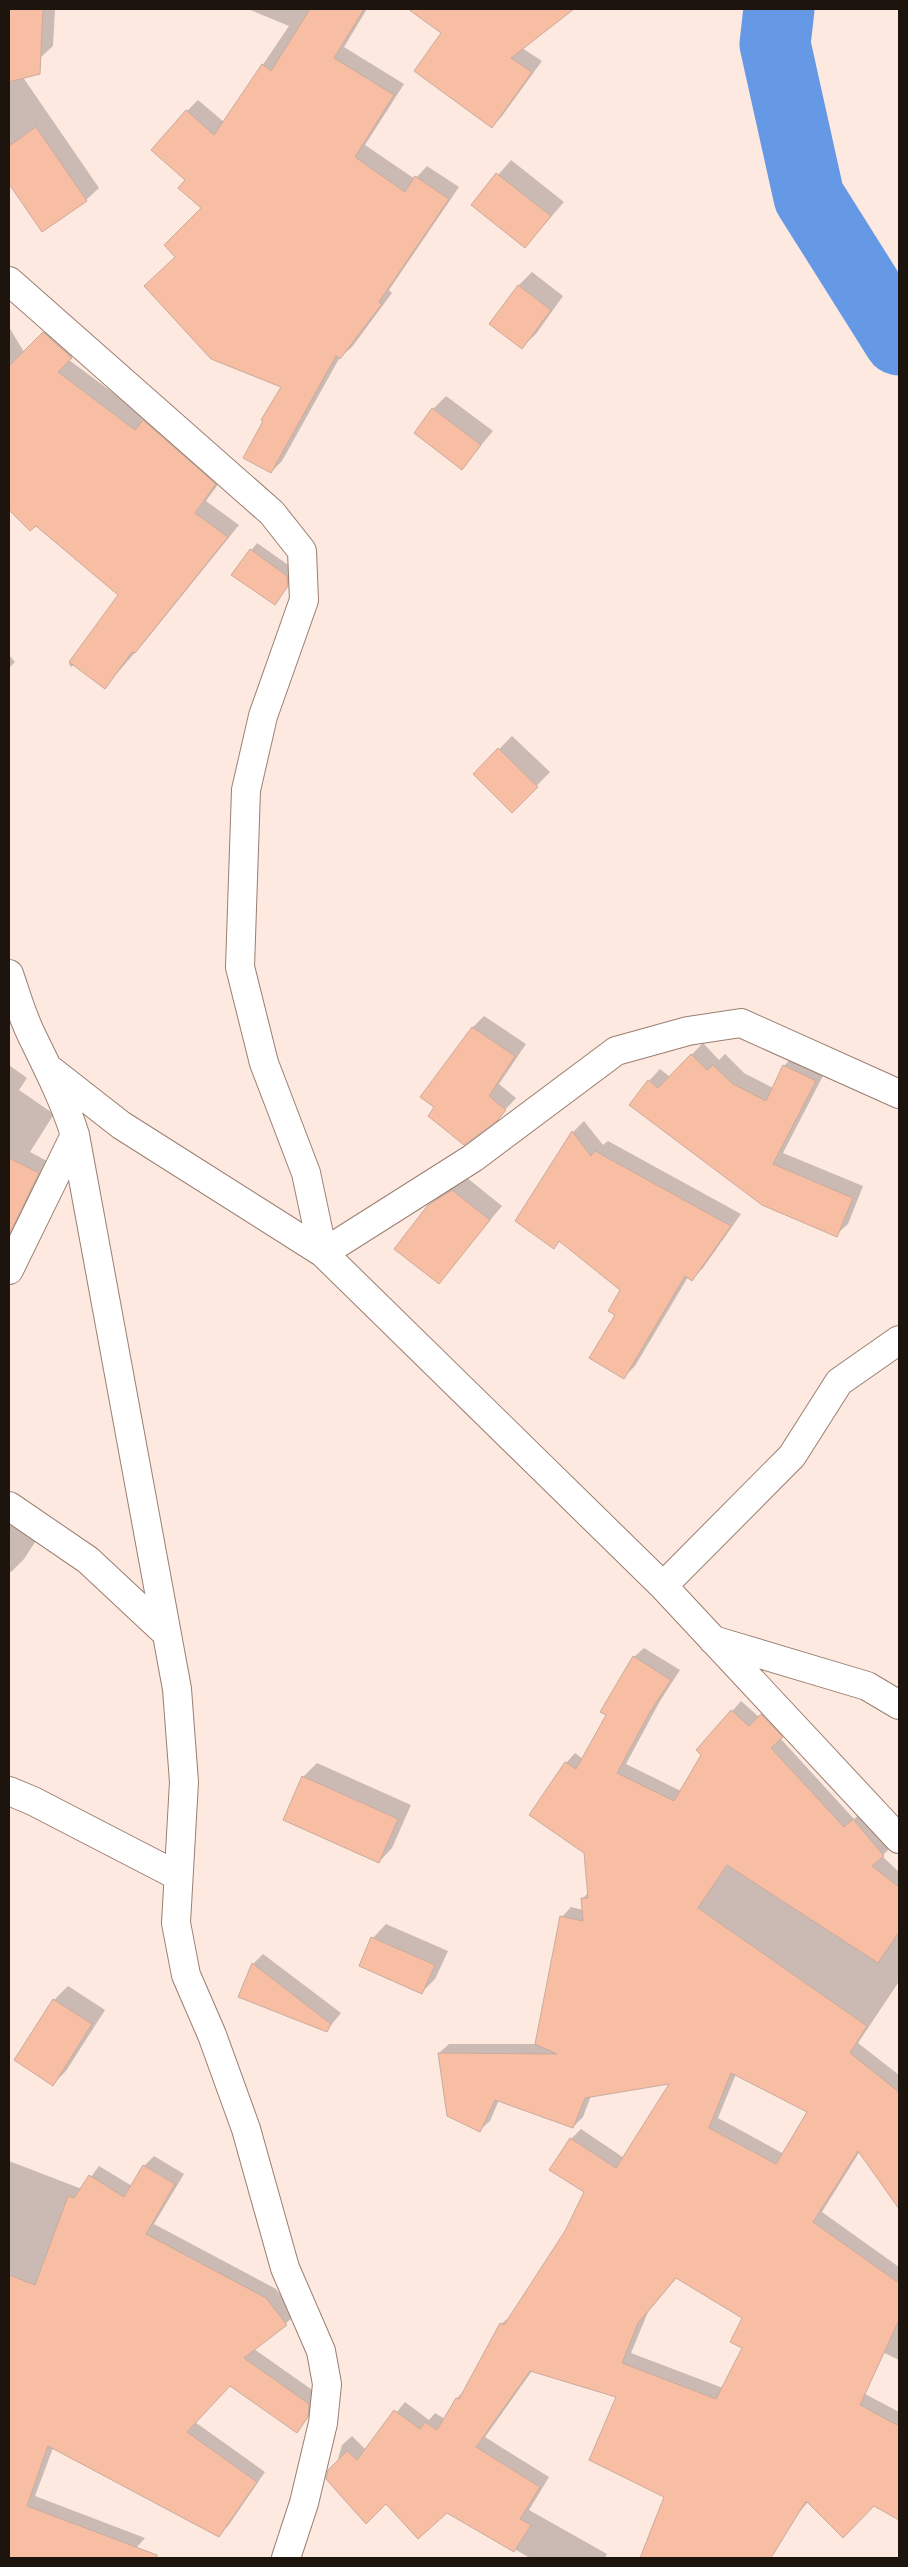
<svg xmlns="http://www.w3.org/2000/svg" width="908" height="2567" viewBox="0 0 908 2567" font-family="'Noto Sans',sans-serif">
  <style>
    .shadow { fill: #0003; fill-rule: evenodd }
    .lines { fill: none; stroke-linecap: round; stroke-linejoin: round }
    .river { stroke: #6699e5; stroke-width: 71 }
    .building { fill: #f7bea3; stroke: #caab9d; fill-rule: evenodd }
    .street-casing { stroke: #9b7e70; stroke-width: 30 }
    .street { stroke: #fff; stroke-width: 28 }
  </style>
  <rect width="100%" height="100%" fill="#fde9e0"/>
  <path class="shadow" d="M9 9H55L53 46 40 58 9 56Z
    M248 9H367L344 47 404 84 365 145 415 179 427 166 459 187 389 290 392 293 352 347 340 357 282 461 271 472 282 386 176 256 203 208 187 180V111L198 100 224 122 289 26Z
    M410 9H572L522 48 542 61 502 116 492 126 443 33Z
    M18 70 99 188 86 200 42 231 9 182V73Z
    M511 160 564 202 525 247 472 205Z
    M532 272 563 296 536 334 522 347 518 286Z
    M56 321 83 345 69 360 147 418 227 472 206 501 239 525 146 640 105 687 87 656 71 667 69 664 120 595 36 524 30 530 9 509V327L24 352Z
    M446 396 493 431 462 468 433 409Z
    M257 543 294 569V578L274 603 233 574Z
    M9 655 15 662 9 668Z
    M512 736 550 772 512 811 475 774Z
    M484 1016 526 1044 499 1084 516 1098 496 1120 436 1107 422 1097 473 1027Z
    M703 1043 719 1060 725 1054 744 1073 773 1088 784 1066 795 1054 826 1070 783 1153 863 1186 848 1224 836 1235 649 1081 660 1069 670 1077Z
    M9 1065 27 1078 19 1090 54 1114 30 1152 49 1162 9 1241Z
    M584 1121 603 1145 608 1141 741 1214 703 1268 691 1280 688 1277 635 1366 624 1377 617 1314 622 1290 560 1241 553 1248 573 1132Z
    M466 1177 502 1206 438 1283 429 1206 443 1192Z
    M9 1509 43 1530 24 1559 11 1572 9 1571Z
    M644 1648 680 1670 660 1701 626 1764 681 1791 703 1755 698 1750 741 1701 759 1717 771 1706 791 1727 780 1738 854 1819 863 1811 893 1845 882 1856 899 1872V1985L898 1983 858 2043 899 2075V2187L894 2192 860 2151 822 2212 899 2267V2360L760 2293 677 2277 648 2312 631 2353 723 2388 754 2335 899 2412V2519L873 2505 808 2502 797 2515 754 2544 748 2558H642L666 2497 618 2397 532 2371 485 2437 549 2477 529 2510 607 2554 605 2558H530L447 2511 386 2502 331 2483 342 2445 352 2436 366 2450 405 2402 429 2420 435 2413 445 2419 457 2398 466 2389 501 2324 512 2315 566 2232 585 2192 551 2169 571 2139 581 2129 624 2158 671 2083 591 2096 583 2117 573 2127 499 2100 490 2121 480 2130 439 2053 449 2044H536L562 1917 571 1907 583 1910 582 1899 589 1892 585 1852 566 1763 575 1753 583 1759 607 1715 634 1657ZM736 2074 809 2111 784 2154 718 2118Z
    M317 1763 411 1805 392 1848 379 1862 303 1777Z
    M386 1924 448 1951 435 1979 421 1993 373 1938Z
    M263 1954 341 2013 327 2030 253 1964Z
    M68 1986 105 2010 66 2071 53 2084 15 2059 54 2000Z
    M154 2156 184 2174 154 2224 276 2289 296 2315 254 2349 318 2394 317 2406 297 2431 230 2385 195 2422 265 2472 228 2526 218 2535 53 2448 35 2496 145 2538 127 2558H9V2161L82 2189 99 2166 132 2186 144 2166Z"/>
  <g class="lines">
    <path class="river" d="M779 9 775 44 809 197 899 340"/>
  </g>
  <path class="building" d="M9 9H43L40 74 9 82Z
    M310 9H364L334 58 394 95 355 157 405 192 415 176 449 199 379 302 382 304 340 359 336 356 271 473 243 458 263 421 261 420 281 387 211 359 144 286 175 257 164 245 201 208 178 188 185 180 151 150 186 110 214 135 262 64 271 71Z
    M408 9H574L511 58 532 72 492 128 414 71 441 33Z
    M36 127 87 201 42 232 9 184V146Z
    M496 173 551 216 525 248 471 205Z
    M518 285 551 310 522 349 489 324Z
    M43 332 72 358 58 372 135 430 143 420 216 484 195 513 228 537 135 653 132 652 105 689 69 662 118 595 36 526 30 531 9 510V366Z
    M432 408 481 445 462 470 414 433Z
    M250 549 287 576 288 586 275 605 231 575Z
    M498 748 538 787 512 813 473 774Z
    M472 1027 515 1056 489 1096 506 1110 497 1121 464 1145 428 1116 434 1107 420 1097Z
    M691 1054 707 1070 713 1065 733 1084 766 1101 783 1065 816 1081 773 1164 853 1198 837 1237 762 1205 629 1105 648 1080 658 1088Z
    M572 1131 591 1156 595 1151 731 1226 692 1281 685 1276 624 1379 589 1358 615 1315 608 1311 620 1290 559 1241 554 1249 515 1221Z
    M9 1158 39 1173 9 1235Z
    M452 1190 490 1220 439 1284 394 1249 428 1205Z
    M633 1656 671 1680 650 1712 617 1773 674 1801 701 1755 696 1750 731 1710 749 1726 761 1714 783 1737 771 1748 844 1827 853 1819 884 1856 872 1866 899 1887V1932L878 1963 727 1865 698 1908 867 2026 850 2053 899 2092V2209L858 2151 813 2222 899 2283V2320L860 2405 899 2426V2520L874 2506 843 2538 806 2501 771 2558H640L664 2497 589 2460 616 2397 530 2371 476 2447 540 2487 520 2519 531 2525 514 2552 447 2513 418 2539 386 2504 366 2524 326 2479 328 2470 347 2451 357 2460 394 2410 420 2429 425 2422 437 2430 456 2398 459 2399 500 2323 504 2325 565 2231 584 2192 549 2170 570 2138 616 2168 669 2084 585 2098 573 2128 495 2100 480 2132 447 2116 438 2053 557 2054 535 2044 560 1916 583 1921 581 1898H588L584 1853 529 1815 565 1762 576 1769 606 1715 600 1712ZM731 2073 807 2112 776 2164 709 2128ZM676 2278 742 2318 730 2342 742 2348 716 2399 622 2363 638 2323Z
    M302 1776 398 1819 379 1863 283 1820Z
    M371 1937 435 1965 422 1994 359 1966Z
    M252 1963 331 2024 327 2032 238 1997Z
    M53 1999 92 2024 53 2086 14 2060Z
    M143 2165 175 2184 146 2234 266 2298 287 2325 244 2358 309 2404 308 2417 297 2433 230 2386 187 2432 257 2482 219 2537 48 2446 27 2506 157 2555V2558H9V2275L35 2285 68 2196 74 2198 89 2175 124 2197Z"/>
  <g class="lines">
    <defs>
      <path id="street" d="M9 281 272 513 302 551 304 600 263 716 246 790 240 967 264 1063 306 1173 323 1253 473 1158 616 1051 688 1031 741 1023 899 1094
        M9 974C16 994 22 1016 32 1036 48 1069 64 1100 75 1135L177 1689 184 1782 176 1923 186 1975 212 2035 246 2129 285 2268 321 2351 327 2384 323 2423 304 2503 286 2558
        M52 1071 121 1125 323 1253 663 1586 899 1839
        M9 1270 75 1135
        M9 1506 88 1560 165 1632
        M663 1586 792 1456 839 1382 899 1340
        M713 1640 867 1686 899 1705
        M9 1791 33 1801 178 1876"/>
    </defs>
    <use href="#street" class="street-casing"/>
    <use href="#street" class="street"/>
  </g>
  <rect width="908" height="2567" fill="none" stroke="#1e140e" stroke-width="20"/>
</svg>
